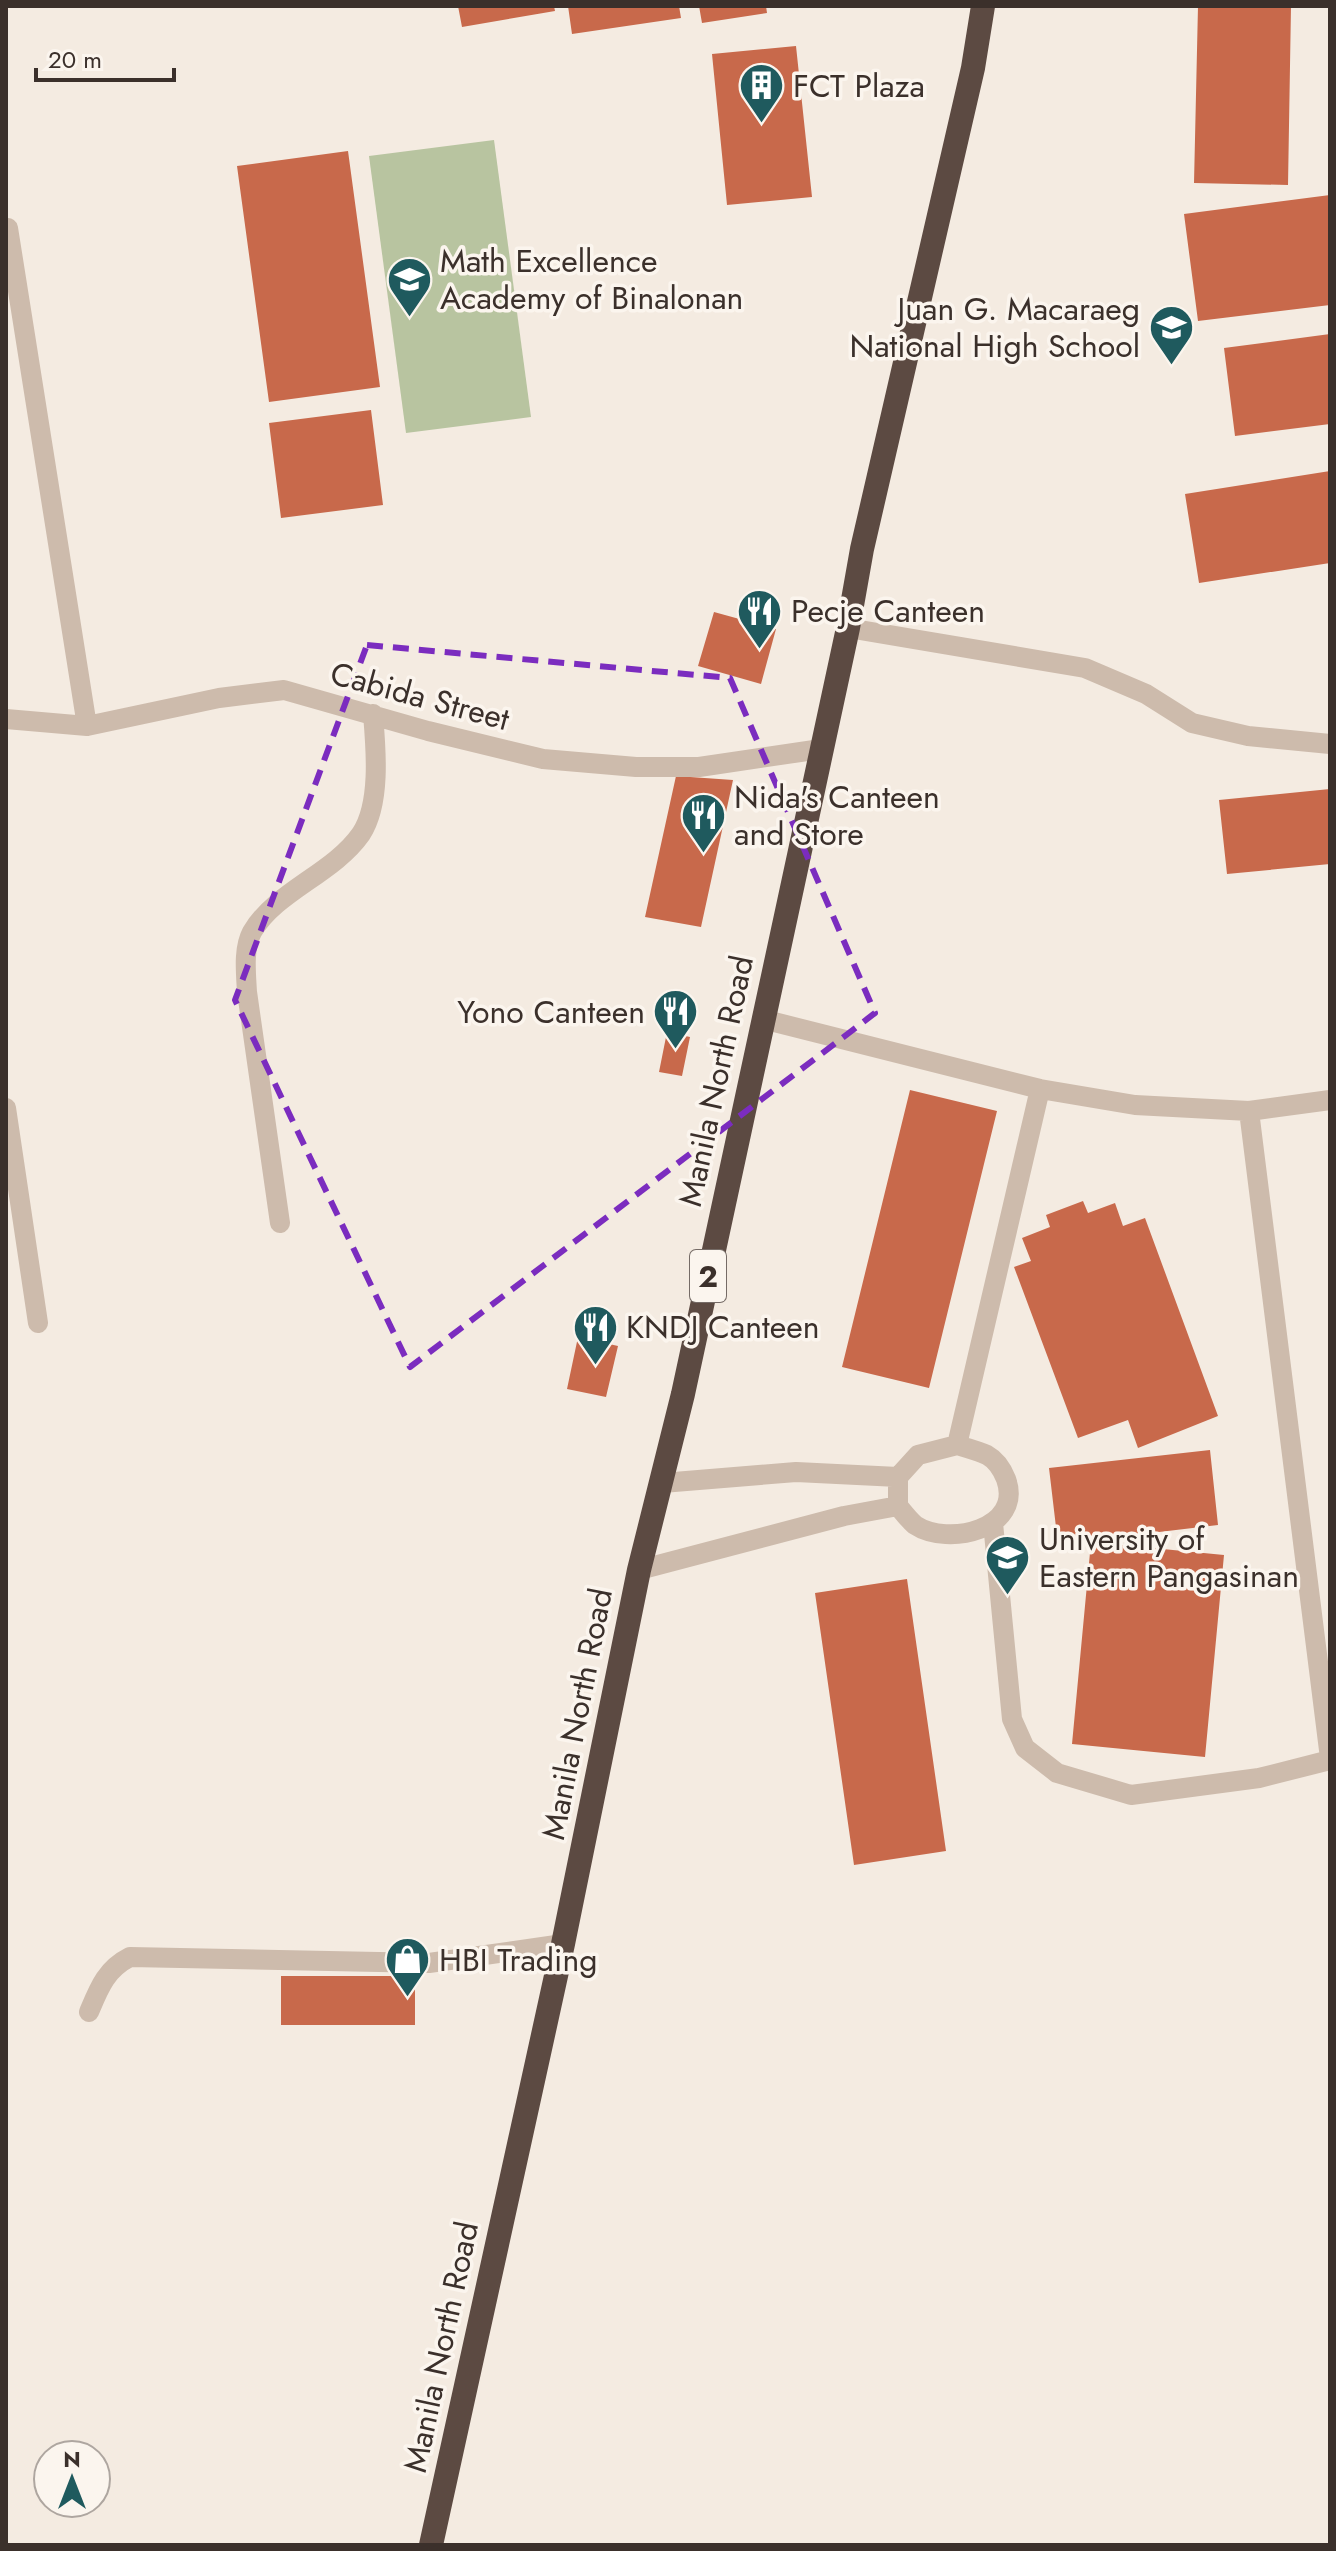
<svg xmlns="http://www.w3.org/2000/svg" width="1336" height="2551" viewBox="0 0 1336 2551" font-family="Jost,sans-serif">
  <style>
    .green { fill: #b8c4a0 }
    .building { fill: #c8694b }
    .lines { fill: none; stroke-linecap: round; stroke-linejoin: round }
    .minor { stroke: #cdbbac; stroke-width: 20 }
    .highway { stroke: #5c4a42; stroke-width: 24 }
    .marked { fill: none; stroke: #7b2cbf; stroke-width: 6; stroke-dasharray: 16 10; stroke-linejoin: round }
    .labels { text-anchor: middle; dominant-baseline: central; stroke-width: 7; stroke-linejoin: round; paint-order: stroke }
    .shield { fill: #fbf5ee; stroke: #756b66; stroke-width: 2 }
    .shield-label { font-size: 30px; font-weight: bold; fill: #3b302b }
    .poi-label { font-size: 32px; fill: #3b302b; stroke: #fbf5ee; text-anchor: start }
    .street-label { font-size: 32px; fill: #3b302b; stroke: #fbf5ee }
  </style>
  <rect width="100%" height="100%" fill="#f4ebe1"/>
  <path class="green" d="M494 140 531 417 406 433 369 156Z"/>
  <path class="building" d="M458 6H554L555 11 462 27Z
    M568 6H679L681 18 572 34Z
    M699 6H766L767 13 702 23Z
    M1198 6H1291L1288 185 1194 183Z
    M796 46 812 197 727 205 712 54Z
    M348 151 380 387 269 402 237 166Z
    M1330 195V305L1198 321 1184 214Z
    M1330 334V424L1235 436 1224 348Z
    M371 410 383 505 281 518 269 423Z
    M1330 471V563L1199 583 1185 494Z
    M714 612 776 629 761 684 698 666Z
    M676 776 733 780 701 927 645 917Z
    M1330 789V864L1227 874 1219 800Z
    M667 1032 690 1037 682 1076 659 1072Z
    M910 1090 997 1111 929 1388 842 1367Z
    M1083 1201 1088 1213 1115 1203 1123 1226 1145 1218 1218 1416 1138 1448 1128 1420 1078 1438 1014 1267 1031 1261 1022 1238 1050 1227 1046 1215Z
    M578 1337 618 1346 606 1397 567 1389Z
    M1210 1450 1218 1525 1058 1544 1049 1468Z
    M1091 1542 1224 1555 1205 1757 1072 1744Z
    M907 1579 946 1851 854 1865 815 1593Z
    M281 1976H415V2025H281Z"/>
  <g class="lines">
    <path class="minor" d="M8 228 87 726
      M848 628 1085 668 1146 694 1192 723 1248 736 1330 744
      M6 719 87 726 219 698 284 690 428 731 543 759 636 767H699L821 749
      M762 1019 1040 1089 1135 1105 1249 1111 1330 1100
      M6 1108 38 1323
      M1249 1111 1330 1758
      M280 1223 247 992C246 973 243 949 252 932 276 891 333 874 361 834 381 804 376 749 373 714
      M957 1445 1040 1089
      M957 1445C967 1448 978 1451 987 1455 996 1460 1002 1469 1006 1479 1024 1529 948 1547 915 1525 909 1520 903 1512 898 1506V1477L918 1455Z
      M662 1483 796 1472 898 1477
      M993 1523 1012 1719 1025 1748 1057 1773 1131 1795 1259 1778 1330 1760
      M639 1570 844 1516 898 1506
      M89 2012C99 1988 106 1969 130 1957L429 1963 563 1944"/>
    <path class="highway" d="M431 2545 563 1944 639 1570 683 1394 848 628 862 549 973 68 983 6"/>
  </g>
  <path class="marked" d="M367 645 730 678 875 1013 410 1367 235 1000Z"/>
  <defs>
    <symbol id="building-pin" viewBox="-11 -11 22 30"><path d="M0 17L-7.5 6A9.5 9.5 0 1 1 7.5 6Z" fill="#1f5a5e" stroke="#fbf5ee"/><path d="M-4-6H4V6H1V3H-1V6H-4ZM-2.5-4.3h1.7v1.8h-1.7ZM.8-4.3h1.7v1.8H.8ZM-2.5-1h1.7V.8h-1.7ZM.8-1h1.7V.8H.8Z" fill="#fff"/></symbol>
    <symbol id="school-pin" viewBox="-11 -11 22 30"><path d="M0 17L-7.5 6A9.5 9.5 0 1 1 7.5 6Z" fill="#1f5a5e" stroke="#fbf5ee"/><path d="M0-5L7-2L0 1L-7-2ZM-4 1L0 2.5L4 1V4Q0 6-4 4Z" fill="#fff"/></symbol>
    <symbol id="restaurant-pin" viewBox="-11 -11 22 30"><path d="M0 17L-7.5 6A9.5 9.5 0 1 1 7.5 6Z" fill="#1f5a5e" stroke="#fbf5ee"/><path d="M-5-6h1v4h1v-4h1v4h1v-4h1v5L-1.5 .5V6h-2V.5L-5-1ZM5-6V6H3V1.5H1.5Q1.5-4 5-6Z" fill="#fff"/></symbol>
    <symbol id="university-pin" viewBox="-11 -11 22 30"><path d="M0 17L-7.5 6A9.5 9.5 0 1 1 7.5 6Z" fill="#1f5a5e" stroke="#fbf5ee"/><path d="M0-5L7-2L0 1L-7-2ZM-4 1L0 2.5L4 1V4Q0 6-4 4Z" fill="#fff"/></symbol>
    <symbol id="shop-pin" viewBox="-11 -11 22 30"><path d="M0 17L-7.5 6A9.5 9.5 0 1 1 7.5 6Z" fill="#1f5a5e" stroke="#fbf5ee"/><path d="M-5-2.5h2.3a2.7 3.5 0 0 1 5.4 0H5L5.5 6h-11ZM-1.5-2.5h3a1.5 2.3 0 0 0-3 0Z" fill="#fff"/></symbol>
  </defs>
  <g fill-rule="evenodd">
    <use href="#building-pin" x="736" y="60" width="51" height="69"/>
    <use href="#school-pin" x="384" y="254" width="51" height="69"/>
    <use href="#school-pin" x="1146" y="302" width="51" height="69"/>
    <use href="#restaurant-pin" x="734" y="586" width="51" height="69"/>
    <use href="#restaurant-pin" x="678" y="790" width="51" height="69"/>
    <use href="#restaurant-pin" x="650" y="986" width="51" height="69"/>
    <use href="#restaurant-pin" x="570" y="1302" width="51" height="69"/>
    <use href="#university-pin" x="982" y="1532" width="51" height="69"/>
    <use href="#shop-pin" x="382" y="1934" width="51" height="69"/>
  </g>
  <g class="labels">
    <rect class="shield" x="690" y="1250" width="36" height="52" rx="6"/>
    <g class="shield-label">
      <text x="708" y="1276">2</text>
    </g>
    <g class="poi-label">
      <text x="793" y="86">FCT Plaza</text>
      <text x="440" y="261">Math Excellence<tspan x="440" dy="37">Academy of Binalonan</tspan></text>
      <text x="1140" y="309" text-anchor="end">Juan G. Macaraeg<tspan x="1140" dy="37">National High School</tspan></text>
      <text x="791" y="611">Pecje Canteen</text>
      <text x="734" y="797">Nida's Canteen<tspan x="734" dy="37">and Store</tspan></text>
      <text x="645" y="1012" text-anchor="end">Yono Canteen</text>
      <text x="626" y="1327">KNDJ Canteen</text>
      <text x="1039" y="1539">University of<tspan x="1039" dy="37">Eastern Pangasinan</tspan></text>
      <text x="439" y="1960">HBI Trading</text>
    </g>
    <g class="street-label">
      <text transform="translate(420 696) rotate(15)">Cabida Street</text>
      <text transform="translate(716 1081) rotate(-78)">Manila North Road</text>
      <text transform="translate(577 1714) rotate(-79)">Manila North Road</text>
      <text transform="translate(441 2347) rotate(-78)">Manila North Road</text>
    </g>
  </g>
  <rect width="1336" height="2551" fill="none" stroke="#3b302b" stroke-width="16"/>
  <g transform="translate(72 2479)"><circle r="38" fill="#fbf5ee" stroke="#aea6a0" stroke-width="2"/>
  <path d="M0-6L14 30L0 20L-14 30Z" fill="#1f5a5e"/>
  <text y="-12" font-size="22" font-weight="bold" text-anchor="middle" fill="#3b302b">N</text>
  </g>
  <path d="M36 68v12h138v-12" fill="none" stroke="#3b302b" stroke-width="4"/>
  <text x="48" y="68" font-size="24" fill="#3b302b" stroke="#fbf5ee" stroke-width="6" paint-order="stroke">20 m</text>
</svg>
